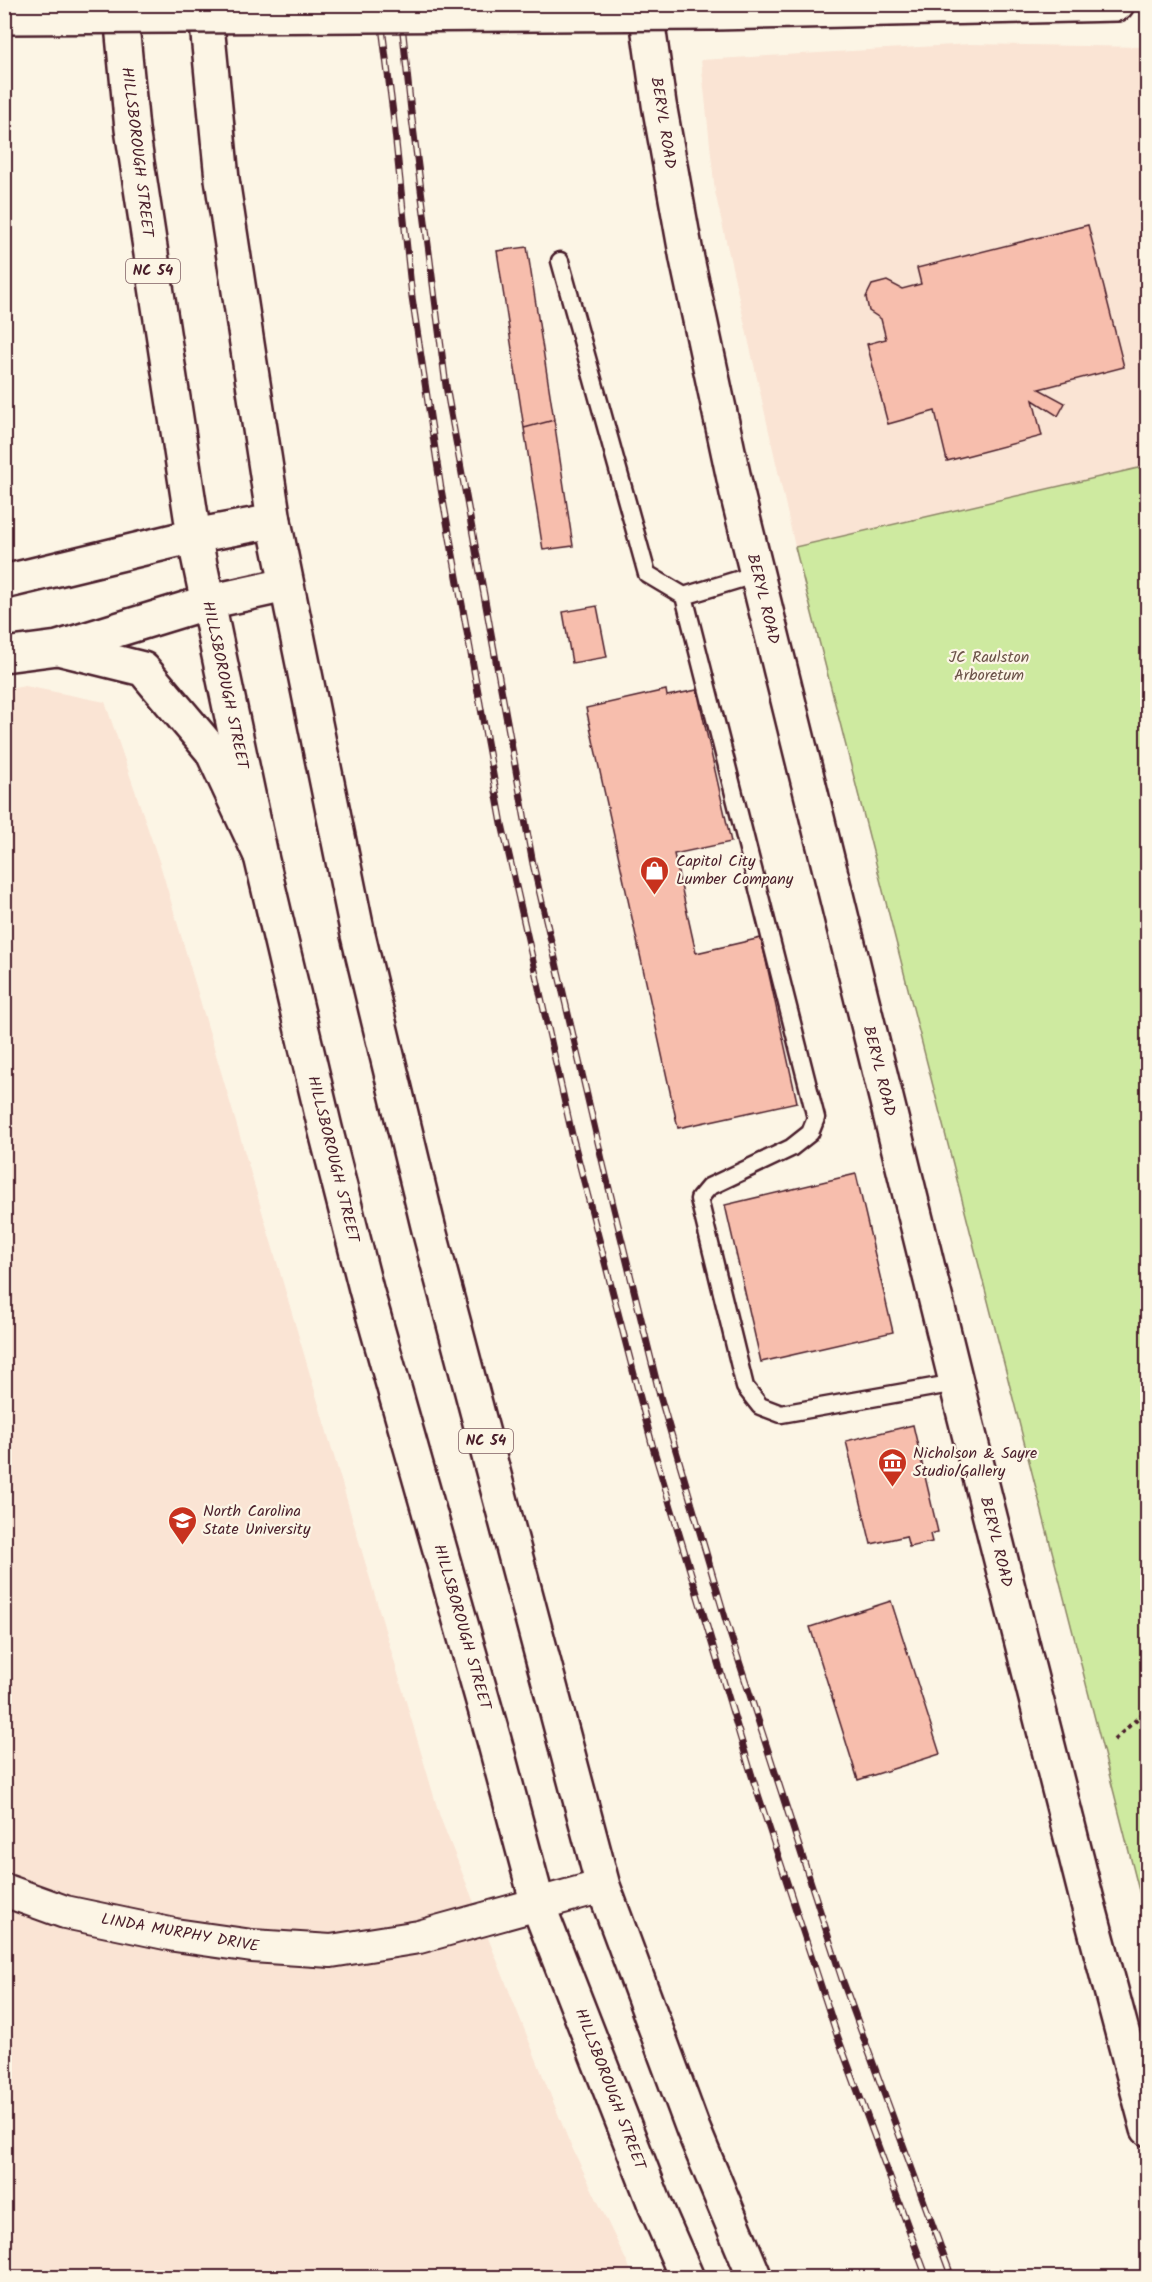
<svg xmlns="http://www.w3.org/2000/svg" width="1152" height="2282" viewBox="0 0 1152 2282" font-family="Kalam,sans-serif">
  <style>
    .built { fill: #fae4d4 }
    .green { fill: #ceeaa0; stroke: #8c8466; stroke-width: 1.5 }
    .building { fill: #f7bead; stroke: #4a1f2b; stroke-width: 1.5 }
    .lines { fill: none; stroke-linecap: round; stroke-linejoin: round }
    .service-casing { stroke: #4a1f2b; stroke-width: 21 }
    .minor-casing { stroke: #4a1f2b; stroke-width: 36 }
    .tertiary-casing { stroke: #4a1f2b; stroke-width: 38 }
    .primary-casing { stroke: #4a1f2b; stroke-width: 38 }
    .motorway-casing { stroke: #4a1f2b; stroke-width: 38 }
    .path { stroke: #4a1f2b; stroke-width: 4; stroke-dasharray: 4.5 4.5; stroke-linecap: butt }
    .service { stroke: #fcf5e5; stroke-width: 16 }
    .minor { stroke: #fcf5e5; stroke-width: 32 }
    .tertiary { stroke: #fcf5e5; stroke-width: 33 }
    .primary { stroke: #fcf5e5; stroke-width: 33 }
    .motorway { stroke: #fcf5e5; stroke-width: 33 }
    .rail-casing { stroke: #4a1f2b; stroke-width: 7 }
    .rail { stroke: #fcf5e5; stroke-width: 4.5; stroke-dasharray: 14; stroke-linecap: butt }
    .motorway-bridge-casing { stroke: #4a1f2b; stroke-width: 38; stroke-linecap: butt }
    .motorway-bridge { stroke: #fcf5e5; stroke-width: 33 }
    .labels { text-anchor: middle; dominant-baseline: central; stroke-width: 4.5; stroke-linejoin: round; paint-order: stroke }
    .shield { fill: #fcf5e5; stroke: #7f5f63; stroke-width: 1.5 }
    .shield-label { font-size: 15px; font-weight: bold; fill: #4a1f2b }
    .street-label { font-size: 16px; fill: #4a1f2b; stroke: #fcf5e5 }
    .park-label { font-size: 16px; fill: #6b5248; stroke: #fcf5e5 }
    .poi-label { font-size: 16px; fill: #4a1f2b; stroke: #fcf5e5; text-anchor: start }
  </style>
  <rect width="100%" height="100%" fill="#fcf5e5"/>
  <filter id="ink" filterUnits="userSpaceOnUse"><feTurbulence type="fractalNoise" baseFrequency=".0167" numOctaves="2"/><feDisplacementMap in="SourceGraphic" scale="12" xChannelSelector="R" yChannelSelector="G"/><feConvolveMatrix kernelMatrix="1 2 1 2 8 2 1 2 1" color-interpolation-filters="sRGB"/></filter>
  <g filter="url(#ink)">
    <path class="built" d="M970 44 1147 47V1922L795 547 715 192 701 60Z
      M25 686 105 702 160 864 440 1817 568 2139 634 2277 5 2278 4 690Z"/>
    <path class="green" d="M1147 466H1148L1147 1922 795 547Z"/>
    <path class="building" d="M1088 225 1124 367 1039 389 1065 403 1058 416 1033 400 1042 436 947 461 935 411 888 424 867 344 886 339 881 319 869 311 866 297 872 285 887 281 902 289 921 284 917 268Z
      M527 247 554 420 524 428 497 251Z
      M554 420 573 546 543 550 524 428Z
      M597 606 607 657 572 663 563 612Z
      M666 690 667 696 697 690 731 842 674 854 696 953 761 938 797 1102 678 1128 586 708Z
      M856 1174 893 1332 761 1362 725 1205Z
      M913 1425 938 1532 930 1534 932 1542 909 1547 906 1536 871 1544 846 1441Z
      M891 1601 940 1754 858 1780 810 1627Z"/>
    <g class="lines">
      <defs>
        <path id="service" d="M560 261 647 574 684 596
          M757 574 684 596 816 1118 810 1133 791 1148 709 1187 699 1199 745 1387 760 1406 781 1414 956 1383"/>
        <path id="minor" d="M4 1890 65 1912 175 1935 252 1946 331 1951 419 1937 603 1886"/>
        <path id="tertiary" d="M645 4 659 104 687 259 737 493 962 1406 1087 1900 1148 2129"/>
        <path id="primary" d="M120 4 132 129 194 536 261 856 325 1128 366 1289 494 1740 538 1905 656 2207 687 2278
          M205 4 222 179 274 521 358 935 429 1230 603 1886 693 2129 755 2278"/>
        <path id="motorway" d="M714 13 1117 4
          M4 582 194 536 274 521
          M58 648 143 669 212 751 261 856
          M4 655 58 648 208 602 286 585"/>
      </defs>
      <use href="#service" class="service-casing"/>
      <use href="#minor" class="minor-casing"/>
      <use href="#tertiary" class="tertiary-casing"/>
      <use href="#primary" class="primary-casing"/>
      <use href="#motorway" class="motorway-casing"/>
      <path class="path" d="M1114 1740 1148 1709"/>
      <use href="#service" class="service"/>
      <use href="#minor" class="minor"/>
      <use href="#tertiary" class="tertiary"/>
      <use href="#primary" class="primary"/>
      <use href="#motorway" class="motorway"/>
      <defs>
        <path id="rail" d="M379 4 393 113 412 297 441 489 502 824 573 1139 652 1444 752 1776 837 2035 927 2278
          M400 4 411 111 446 386 533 864 604 1168 660 1396 726 1621 842 1979 952 2278"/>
      </defs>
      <use href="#rail" class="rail-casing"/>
      <use href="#rail" class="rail"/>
      <defs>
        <path id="motorway-bridge" d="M4 17 714 13"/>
      </defs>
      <use href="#motorway-bridge" class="motorway-bridge-casing"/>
      <use href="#motorway-bridge" class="motorway-bridge"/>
    </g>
  </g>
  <defs>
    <symbol id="shop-pin" viewBox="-11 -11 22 30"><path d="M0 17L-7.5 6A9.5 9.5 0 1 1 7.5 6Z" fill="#c8321e" stroke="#fcf5e5"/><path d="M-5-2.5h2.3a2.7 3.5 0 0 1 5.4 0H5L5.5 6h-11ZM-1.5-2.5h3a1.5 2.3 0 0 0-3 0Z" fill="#fff"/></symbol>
    <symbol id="museum-pin" viewBox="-11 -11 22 30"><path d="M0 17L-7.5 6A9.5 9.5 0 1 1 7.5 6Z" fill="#c8321e" stroke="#fcf5e5"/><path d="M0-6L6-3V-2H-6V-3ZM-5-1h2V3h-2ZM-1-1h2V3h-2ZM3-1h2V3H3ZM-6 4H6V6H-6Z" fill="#fff"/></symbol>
    <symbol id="university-pin" viewBox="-11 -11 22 30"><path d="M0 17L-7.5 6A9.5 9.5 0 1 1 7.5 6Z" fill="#c8321e" stroke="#fcf5e5"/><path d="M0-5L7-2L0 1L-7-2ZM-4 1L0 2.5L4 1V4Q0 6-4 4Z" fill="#fff"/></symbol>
  </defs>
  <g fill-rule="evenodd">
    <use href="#shop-pin" x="638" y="854" width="33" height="45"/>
    <use href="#museum-pin" x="876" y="1446" width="33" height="45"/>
    <use href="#university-pin" x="166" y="1504" width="33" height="45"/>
  </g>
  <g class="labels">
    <g class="shield">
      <rect x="126" y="259" width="54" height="24" rx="4.5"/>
      <rect x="459" y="1429" width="54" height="24" rx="4.5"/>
    </g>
    <g class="shield-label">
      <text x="153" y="271">NC 54</text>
      <text x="486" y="1441">NC 54</text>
    </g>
    <g class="street-label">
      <text transform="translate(663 123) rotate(81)">BERYL ROAD</text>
      <text transform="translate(137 152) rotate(83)">HILLSBOROUGH STREET</text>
      <text transform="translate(763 599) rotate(76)">BERYL ROAD</text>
      <text transform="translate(225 685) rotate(78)">HILLSBOROUGH STREET</text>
      <text transform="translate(879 1071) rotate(76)">BERYL ROAD</text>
      <text transform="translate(333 1159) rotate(76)">HILLSBOROUGH STREET</text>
      <text transform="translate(996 1542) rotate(76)">BERYL ROAD</text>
      <text transform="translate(462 1627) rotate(74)">HILLSBOROUGH STREET</text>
      <text transform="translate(180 1933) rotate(10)">LINDA MURPHY DRIVE</text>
      <text transform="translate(610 2089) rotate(69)">HILLSBOROUGH STREET</text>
    </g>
    <g class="park-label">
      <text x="989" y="657">JC Raulston<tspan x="989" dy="18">Arboretum</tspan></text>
    </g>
    <g class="poi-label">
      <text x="676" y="861">Capitol City<tspan x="676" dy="18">Lumber Company</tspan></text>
      <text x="913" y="1453">Nicholson &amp; Sayre<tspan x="913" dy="18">Studio/Gallery</tspan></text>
      <text x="203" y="1511">North Carolina<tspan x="203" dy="18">State University</tspan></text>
    </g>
  </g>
  <rect width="1152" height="2282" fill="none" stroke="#fcf5e5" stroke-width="24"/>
  <rect x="12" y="12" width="1128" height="2258" fill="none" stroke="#4a1f2b" stroke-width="2" filter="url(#ink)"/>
</svg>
